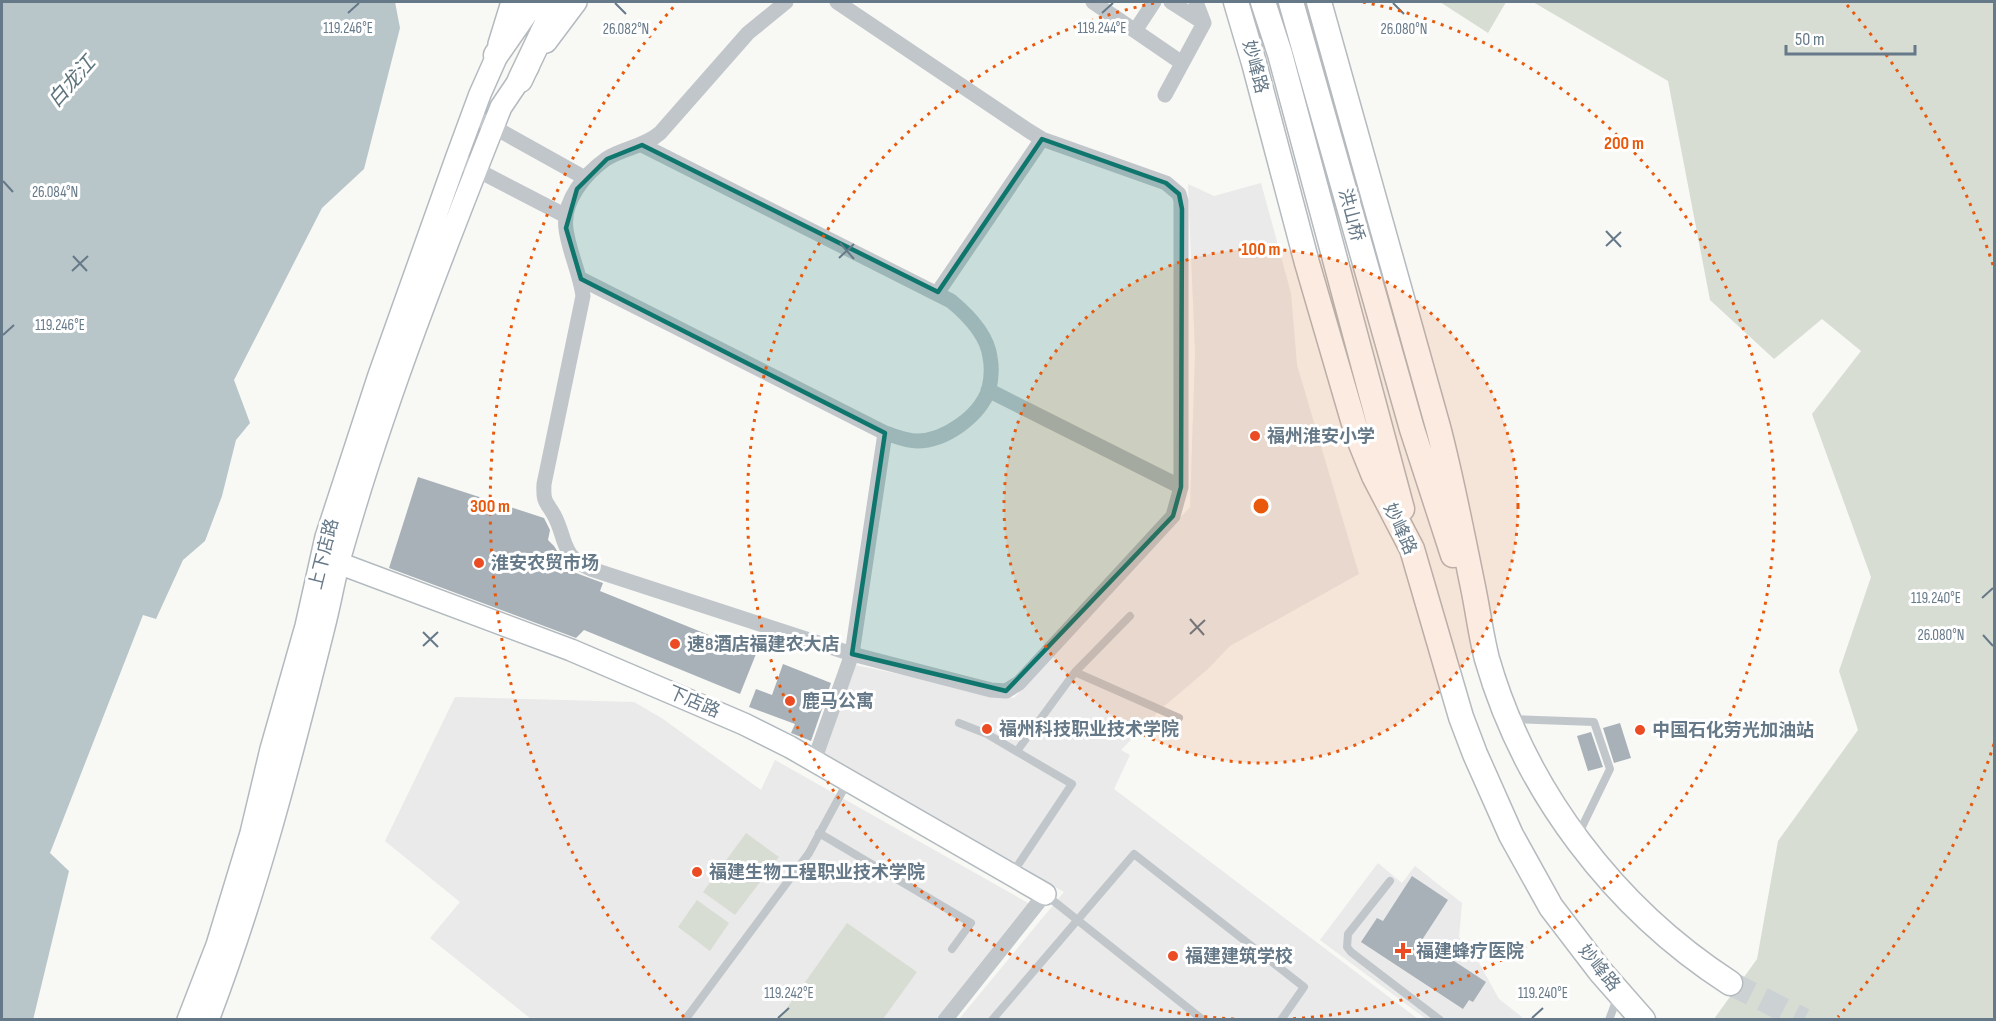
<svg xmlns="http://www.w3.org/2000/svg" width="1996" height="1021" viewBox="0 0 1996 1021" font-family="'Sofia Sans Condensed','Noto Sans SC',sans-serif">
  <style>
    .built { fill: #e9eae9 }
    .green { fill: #d8ddd4 }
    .water { fill: #b8c5c9 }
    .building { fill: #a8b1b8 }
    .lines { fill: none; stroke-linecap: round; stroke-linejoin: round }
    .primary-tunnel { stroke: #ccd2d4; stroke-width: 24; stroke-dasharray: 24 12; stroke-linecap: butt }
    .secondary-casing { stroke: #b3babf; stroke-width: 24 }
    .primary-casing { stroke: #b4babe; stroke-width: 27 }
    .lane { stroke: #c1c6ca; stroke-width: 8 }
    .street { stroke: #c1c6ca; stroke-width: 15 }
    .secondary { stroke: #fff; stroke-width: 21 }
    .primary { stroke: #fff; stroke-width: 24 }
    .marked { fill: #0f766e; fill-opacity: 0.2; stroke: #0f766e; stroke-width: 4.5; stroke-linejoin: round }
    .ticks { fill: none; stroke: #667988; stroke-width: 2 }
    .ring { fill: none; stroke: #e8590c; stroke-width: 3; stroke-dasharray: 3 6 }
    .poi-dot { fill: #eb4c23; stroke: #fff; stroke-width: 2 }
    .labels { text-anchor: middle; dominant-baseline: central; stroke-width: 6; stroke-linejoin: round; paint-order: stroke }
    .street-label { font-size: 18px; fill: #667988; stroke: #fff }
    .poi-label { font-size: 18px; font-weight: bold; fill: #667988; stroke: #fff; text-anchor: start }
    .water-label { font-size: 20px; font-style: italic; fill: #5d747c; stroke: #fff }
    .ticks-label { font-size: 15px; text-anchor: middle; fill: #667988; stroke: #fff; stroke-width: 6; stroke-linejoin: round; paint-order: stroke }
    .centre { fill: #e8590c; stroke: #fff; stroke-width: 3 }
    .ring-label { font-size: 18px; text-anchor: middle; font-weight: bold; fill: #e8590c; stroke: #fff; stroke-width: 6; stroke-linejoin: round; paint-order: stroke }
  </style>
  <rect width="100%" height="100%" fill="#f8f8f5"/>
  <path class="built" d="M1261 183 1291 293 1297 365 1359 574 1230 646 1208 669 1162 708 1121 750 1130 755 1114 789 1418 1019H959L1064 892 824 755 855 665 1014 698 1190 507 1195 352 1188 184 1214 196Z
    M455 697 634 702 663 719 761 790 775 760 1028 903 936 1019H531L430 938 460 902 385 841Z
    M1378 863 1402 883 1415 866 1462 903 1459 937 1479 963 1499 999 1522 1017 1520 1020 1426 1019 1320 940Z"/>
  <path class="green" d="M1440 2H1506L1488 33Z
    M1533 2H1994V1019H1714L1757 959 1778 841 1858 730 1839 671 1871 577 1812 414 1861 351 1822 319 1774 359 1710 300 1668 81Z
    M746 833 779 857 735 915 703 892Z
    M697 900 729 923 710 951 678 927Z
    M847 923 917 972 883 1019H779Z"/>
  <path class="water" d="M2 2H395L400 28 364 169 322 208 234 380 250 423 236 440 222 496 205 541 183 560 156 619 143 615 50 853 69 871 33 1020 2 1019Z"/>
  <path class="building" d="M418 477 544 518 550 530 548 540 554 546 562 559 576 573 603 583 600 591 756 654 740 694 584 630 576 638 389 568Z
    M783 664 831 683 811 741 791 733 795 724 749 707 756 689 772 695Z
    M1620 723 1631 758 1614 763 1603 728Z
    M1591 732 1603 767 1588 771 1577 736Z
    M1412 876 1448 900 1422 940 1486 982 1473 1002 1469 1000 1463 1009 1361 942 1377 918 1383 921Z"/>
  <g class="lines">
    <path class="primary-tunnel" d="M1730 983 1804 1020"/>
    <defs>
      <path id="secondary" d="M546 42 576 2
        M499 44 512 2
        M325 558 571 650 744 724 790 747 1045 894
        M188 1020 217 945 251 833 271 749 306 626 326 537 379 375 456 159 480 94 504 40
        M208 1020C257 892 291 759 324 627 331 600 335 573 343 547 386 397 444 251 501 107L528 67"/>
      <path id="primary" d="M1236 2 1254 63 1307 263 1357 434 1374 476 1412 549 1461 717 1475 754 1511 835 1551 907 1600 971 1643 1020
        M1263 2 1280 54 1402 509
        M1291 2 1412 429 1453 555
        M1319 2 1438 427C1452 480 1462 534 1473 587 1478 611 1481 636 1487 659 1525 791 1614 908 1730 983
        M496 55 533 2
        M520 80 557 2"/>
    </defs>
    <use href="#secondary" class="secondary-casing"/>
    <use href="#primary" class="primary-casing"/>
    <path class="lane" d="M1075 672 1179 718
      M1512 719 1594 722 1610 769 1579 833
      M959 723 987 734 1072 784 1012 874
      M1017 751 1075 672 1130 616
      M819 833 971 923 952 949
      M1390 881 1348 934 1347 947 1351 952 1440 1020
      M1046 895 1203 1020
      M685 1020 809 853 848 781
      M992 1020 1134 854 1304 987 1281 1020
      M1609 1020 1618 996"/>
    <path class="street" d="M786 2 748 33 660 133C644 147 623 148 606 159 585 174 562 201 566 229 569 252 580 273 583 296L544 484C543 503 546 501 554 515 567 539 560 556 591 569L852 654 991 690 1006 691 1019 683 1173 516 1181 487V201L1179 194 1166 183 1042 139 1029 131 837 2
      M1093 2 1182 63
      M1196 2 1204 23
      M1135 31 1154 2
      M1165 95 1204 23 1171 2
      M472 115 585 178
      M456 159 566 216
      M581 279 885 433C895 436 906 441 917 441 945 441 980 416 989 389 991 380 992 367 990 357 987 334 968 315 951 301L642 145
      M938 292 1042 139
      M988 390 1181 487
      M814 761 852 654 885 433
      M945 1020 1045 894"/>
    <use href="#secondary" class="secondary"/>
    <use href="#primary" class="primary"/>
  </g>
  <path class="marked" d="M1042 139 1166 183 1179 194 1182 209 1181 487 1173 516 1006 691 852 654 885 433 581 279 566 228 577 189 607 159 642 145 938 292Z"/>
  <path class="ticks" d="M615 3 626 14M1393 3 1404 14M348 13 359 3M1102 13 1113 3M3 181 13 192M1606 231 1621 247M840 243 854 259M1606 246 1621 232M73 256 87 271M839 258 854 244M72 271 88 256M3 335 14 325M1982 598 1993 588M1190 619 1204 635M423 632 438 647M1190 634 1205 620M1983 635 1993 646M423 646 438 632M778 1018 789 1008M1532 1018 1543 1008"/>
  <circle cx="1261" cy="506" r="257" fill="#e8590c" fill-opacity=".12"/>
  <g class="ring">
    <circle cx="1261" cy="506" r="257"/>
    <path d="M1234 1019A514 514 0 0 1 1159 2M1363 2A514 514 0 0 1 1288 1019"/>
    <path d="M1994 744A771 771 0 0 1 1838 1017M684 1017A771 771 0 0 1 675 5M1847 5A771 771 0 0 1 1994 268"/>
  </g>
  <g class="poi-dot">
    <circle cx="1255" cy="436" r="6"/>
    <circle cx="479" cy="563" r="6"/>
    <circle cx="675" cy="644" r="6"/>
    <circle cx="790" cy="701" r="6"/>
    <circle cx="987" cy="729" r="6"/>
    <circle cx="1640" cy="730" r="6"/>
    <circle cx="697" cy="872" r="6"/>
    <path d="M1400 942h6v6h6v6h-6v6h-6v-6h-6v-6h6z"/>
    <circle cx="1173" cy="956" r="6"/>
  </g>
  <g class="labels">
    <g class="street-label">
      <text transform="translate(1255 67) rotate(75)">妙峰路</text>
      <text transform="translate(1351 215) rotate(75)">洪山桥</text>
      <text transform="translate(1400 529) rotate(65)">妙峰路</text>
      <text transform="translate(324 554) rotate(-76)">上下店路</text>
      <text transform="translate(694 702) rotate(23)">下店路</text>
      <text transform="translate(1599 968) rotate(51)">妙峰路</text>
    </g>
    <g class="poi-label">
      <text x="1267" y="436">福州淮安小学</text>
      <text x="491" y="563">淮安农贸市场</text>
      <text x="687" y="644">速8酒店福建农大店</text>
      <text x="802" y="701">鹿马公寓</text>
      <text x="999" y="729">福州科技职业技术学院</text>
      <text x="1652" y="730">中国石化劳光加油站</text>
      <text x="709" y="872">福建生物工程职业技术学院</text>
      <text x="1416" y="951">福建蜂疗医院</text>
      <text x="1185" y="956">福建建筑学校</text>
    </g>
    <g class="water-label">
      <text transform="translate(72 82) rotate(-49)">白龙江</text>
    </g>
  </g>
  <g class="ticks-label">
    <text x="348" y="33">119.246°E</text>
    <text x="1102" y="33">119.244°E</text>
    <text x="626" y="34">26.082°N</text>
    <text x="1404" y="34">26.080°N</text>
    <text x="55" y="197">26.084°N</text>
    <text x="60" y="330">119.246°E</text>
    <text x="1936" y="603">119.240°E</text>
    <text x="1941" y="640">26.080°N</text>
    <text x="789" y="998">119.242°E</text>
    <text x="1543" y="998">119.240°E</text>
  </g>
  <circle cx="1261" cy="506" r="9" class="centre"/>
  <g class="ring-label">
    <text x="1624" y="149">200 m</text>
    <text x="1261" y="255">100 m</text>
    <text x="490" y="512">300 m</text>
  </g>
  <rect width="1996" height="1021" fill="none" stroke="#667988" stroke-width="6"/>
  <path d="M1786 45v9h129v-9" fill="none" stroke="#667988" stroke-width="3"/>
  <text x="1795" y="45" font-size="18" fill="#667988" stroke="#ffffff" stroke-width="4.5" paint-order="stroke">50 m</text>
</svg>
